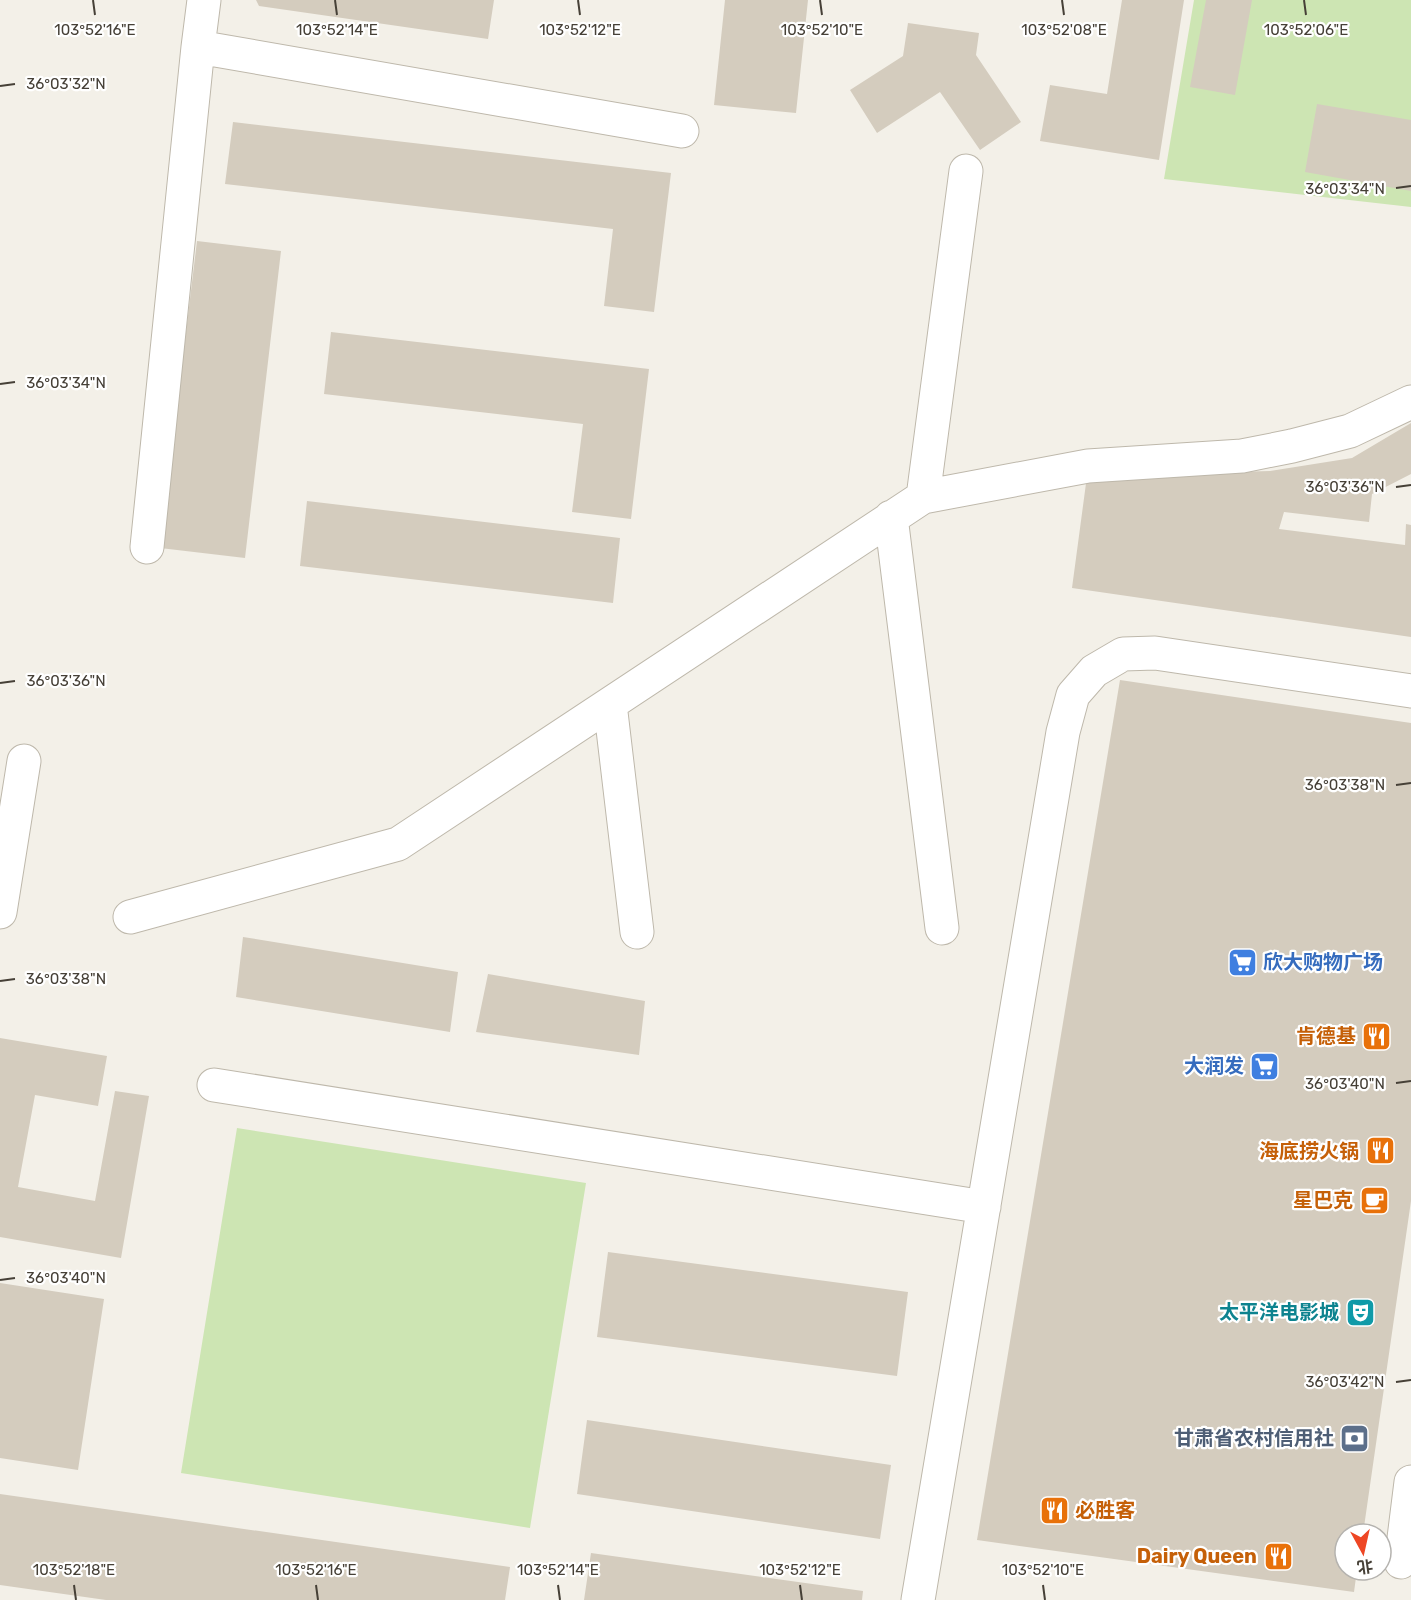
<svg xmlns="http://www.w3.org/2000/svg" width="1411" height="1600" viewBox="0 0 1411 1600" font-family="Rubik,'Noto Sans SC',sans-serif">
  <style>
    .green { fill: #cde5b3 }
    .building { fill: #d4ccbe }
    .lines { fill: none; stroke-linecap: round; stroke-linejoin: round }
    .minor-casing { stroke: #beb8ab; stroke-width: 35 }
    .minor { stroke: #fff; stroke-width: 33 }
    .ticks { fill: none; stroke: #464037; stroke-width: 2 }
    .labels { text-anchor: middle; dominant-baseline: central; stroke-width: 4.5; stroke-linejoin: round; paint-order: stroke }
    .shop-label { font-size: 20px; font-weight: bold; fill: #366cbe; stroke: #fff; text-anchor: start }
    .food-label { font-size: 20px; font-weight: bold; fill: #c56008; stroke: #fff; text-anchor: end }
    .culture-label { font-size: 20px; font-weight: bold; fill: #0d838f; stroke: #fff; text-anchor: end }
    .service-label { font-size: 20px; font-weight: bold; fill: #4e5e75; stroke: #fff; text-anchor: end }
    .ticks-label { font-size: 15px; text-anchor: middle; fill: #464037; stroke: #fff; stroke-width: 4.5; stroke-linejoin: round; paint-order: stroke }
  </style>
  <rect width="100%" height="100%" fill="#f3f0e8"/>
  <path class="green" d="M1194 0H1411V207L1164 179Z
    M237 1128 586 1183 530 1528 181 1473Z"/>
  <path class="building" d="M256 0H494L488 39 259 6Z
    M725 0H808L796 113 714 105Z
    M1122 0H1184L1159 160 1040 141 1050 85 1107 94Z
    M1206 0H1252L1235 95 1190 87Z
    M908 23 979 33 976 55 1021 122 980 150 940 92 877 133 850 90 903 56Z
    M1317 104 1411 120V191L1305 172Z
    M233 122 671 173 654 312 604 306 613 229 225 184Z
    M197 241 281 251 245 558 160 548Z
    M331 332 649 369 631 519 572 512 583 424 324 394Z
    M1411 423V474L1372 494 1369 522 1284 512 1279 529 1405 545 1406 524 1411 525V637L1072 588 1087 476 1270 471 1352 458Z
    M307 501 620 538 613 603 300 566Z
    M1120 680 1411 723V1201L1363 1534H1345V1570H1357L1354 1592 977 1540Z
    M243 937 458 972 450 1032 236 997Z
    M488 974 645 1001 639 1055 476 1032Z
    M0 1038 107 1056 98 1106 35 1095 18 1187 95 1201 115 1091 149 1096 121 1258 0 1237Z
    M608 1252 908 1292 897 1376 597 1337Z
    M0 1283 104 1299 78 1470 0 1458Z
    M587 1420 891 1465 880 1539 577 1494Z
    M0 1494 510 1567 505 1600H106L0 1585Z
    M591 1553 863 1591 862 1600H584Z"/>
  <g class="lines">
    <defs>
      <path id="minor" d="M198 47 682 131
        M923 497 966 171
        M891 517 942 928
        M147 547 198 47 204 0
        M610 704 637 932
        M0 912 24 761
        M130 917 398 844 923 497 1088 466 1242 456 1292 446 1350 431 1411 402
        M214 1085 984 1207
        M1401 1562 1411 1482
        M918 1600 1063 732 1073 695 1094 671 1123 654 1155 653 1411 691"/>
    </defs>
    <use href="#minor" class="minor-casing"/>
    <use href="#minor" class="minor"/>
  </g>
  <path class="ticks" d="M93 0 95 15M335 0 337 15M578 0 580 15M820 0 822 15M1062 0 1064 15M1304 0 1306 15M0 86 15 84M1396 188 1411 186M0 384 15 382M1396 487 1411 485M0 683 15 681M1396 785 1411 783M0 981 15 979M1396 1083 1411 1081M0 1280 15 1278M1396 1382 1411 1380M74 1585 76 1600M316 1585 318 1600M558 1585 560 1600M800 1585 802 1600M1043 1585 1045 1600"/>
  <defs>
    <symbol id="supermarket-square" viewBox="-11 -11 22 22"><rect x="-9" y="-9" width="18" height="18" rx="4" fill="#3f7fe0" stroke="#fff"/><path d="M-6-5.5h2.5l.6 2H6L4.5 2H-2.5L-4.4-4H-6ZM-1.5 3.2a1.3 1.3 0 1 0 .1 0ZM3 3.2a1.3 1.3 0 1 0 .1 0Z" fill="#fff"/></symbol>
    <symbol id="restaurant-square" viewBox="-11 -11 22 22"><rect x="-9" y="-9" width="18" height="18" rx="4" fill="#e8710a" stroke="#fff"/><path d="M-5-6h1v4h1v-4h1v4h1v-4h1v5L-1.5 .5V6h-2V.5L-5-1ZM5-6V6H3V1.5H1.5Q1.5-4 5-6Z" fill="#fff"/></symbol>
    <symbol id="cafe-square" viewBox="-11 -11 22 22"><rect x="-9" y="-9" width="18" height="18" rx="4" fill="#e8710a" stroke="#fff"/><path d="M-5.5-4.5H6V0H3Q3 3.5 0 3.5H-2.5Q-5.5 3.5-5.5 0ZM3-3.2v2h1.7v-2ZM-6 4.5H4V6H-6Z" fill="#fff"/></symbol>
    <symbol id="theatre-square" viewBox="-11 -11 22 22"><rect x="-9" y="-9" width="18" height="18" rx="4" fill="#0f9aa8" stroke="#fff"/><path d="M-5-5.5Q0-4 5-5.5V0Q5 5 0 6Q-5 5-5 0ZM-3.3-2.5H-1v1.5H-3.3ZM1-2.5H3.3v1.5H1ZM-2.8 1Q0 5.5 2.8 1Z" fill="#fff"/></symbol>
    <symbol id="bank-square" viewBox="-11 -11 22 22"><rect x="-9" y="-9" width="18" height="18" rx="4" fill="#5c6f8a" stroke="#fff"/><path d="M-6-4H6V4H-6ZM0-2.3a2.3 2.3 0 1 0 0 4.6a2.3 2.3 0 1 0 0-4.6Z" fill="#fff"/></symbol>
  </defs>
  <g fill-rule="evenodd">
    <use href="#supermarket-square" x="1226" y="946" width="33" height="33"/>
    <use href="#restaurant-square" x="1360" y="1020" width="33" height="33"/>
    <use href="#supermarket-square" x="1248" y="1050" width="33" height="33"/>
    <use href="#restaurant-square" x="1364" y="1134" width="33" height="33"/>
    <use href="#cafe-square" x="1358" y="1184" width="33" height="33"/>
    <use href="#theatre-square" x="1344" y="1296" width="33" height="33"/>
    <use href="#bank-square" x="1338" y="1422" width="33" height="33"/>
    <use href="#restaurant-square" x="1038" y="1494" width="33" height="33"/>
    <use href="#restaurant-square" x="1262" y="1540" width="33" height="33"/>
  </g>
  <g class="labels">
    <g class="shop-label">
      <text x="1263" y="962">欣大购物广场</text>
      <text x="1244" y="1066" text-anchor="end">大润发</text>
    </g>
    <g class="food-label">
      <text x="1356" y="1036">肯德基</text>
      <text x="1359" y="1151">海底捞火锅</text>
      <text x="1353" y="1200">星巴克</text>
      <text x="1075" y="1510" text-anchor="start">必胜客</text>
      <text x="1257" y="1556">Dairy Queen</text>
    </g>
    <g class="culture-label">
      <text x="1339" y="1312">太平洋电影城</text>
    </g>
    <g class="service-label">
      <text x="1334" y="1438">甘肃省农村信用社</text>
    </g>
  </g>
  <g class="ticks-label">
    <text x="95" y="35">103°52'16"E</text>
    <text x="337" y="35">103°52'14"E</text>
    <text x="580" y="35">103°52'12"E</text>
    <text x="822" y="35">103°52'10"E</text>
    <text x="1064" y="35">103°52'08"E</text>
    <text x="1306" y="35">103°52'06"E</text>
    <text x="66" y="89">36°03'32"N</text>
    <text x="1345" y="194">36°03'34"N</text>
    <text x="66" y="388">36°03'34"N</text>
    <text x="1345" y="492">36°03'36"N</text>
    <text x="66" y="686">36°03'36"N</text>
    <text x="1345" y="790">36°03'38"N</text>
    <text x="66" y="984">36°03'38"N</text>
    <text x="1345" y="1089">36°03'40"N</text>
    <text x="66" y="1283">36°03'40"N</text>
    <text x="1345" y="1387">36°03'42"N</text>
    <text x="74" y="1575">103°52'18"E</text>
    <text x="316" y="1575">103°52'16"E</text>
    <text x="558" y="1575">103°52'14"E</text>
    <text x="800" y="1575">103°52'12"E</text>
    <text x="1043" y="1575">103°52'10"E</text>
  </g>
  <g transform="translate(1363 1552) rotate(172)"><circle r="28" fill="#ffffff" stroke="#b5b3af" stroke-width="1.5"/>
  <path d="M0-4.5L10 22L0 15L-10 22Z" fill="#ee4624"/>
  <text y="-9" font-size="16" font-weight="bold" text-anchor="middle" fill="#464037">北</text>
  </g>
</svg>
